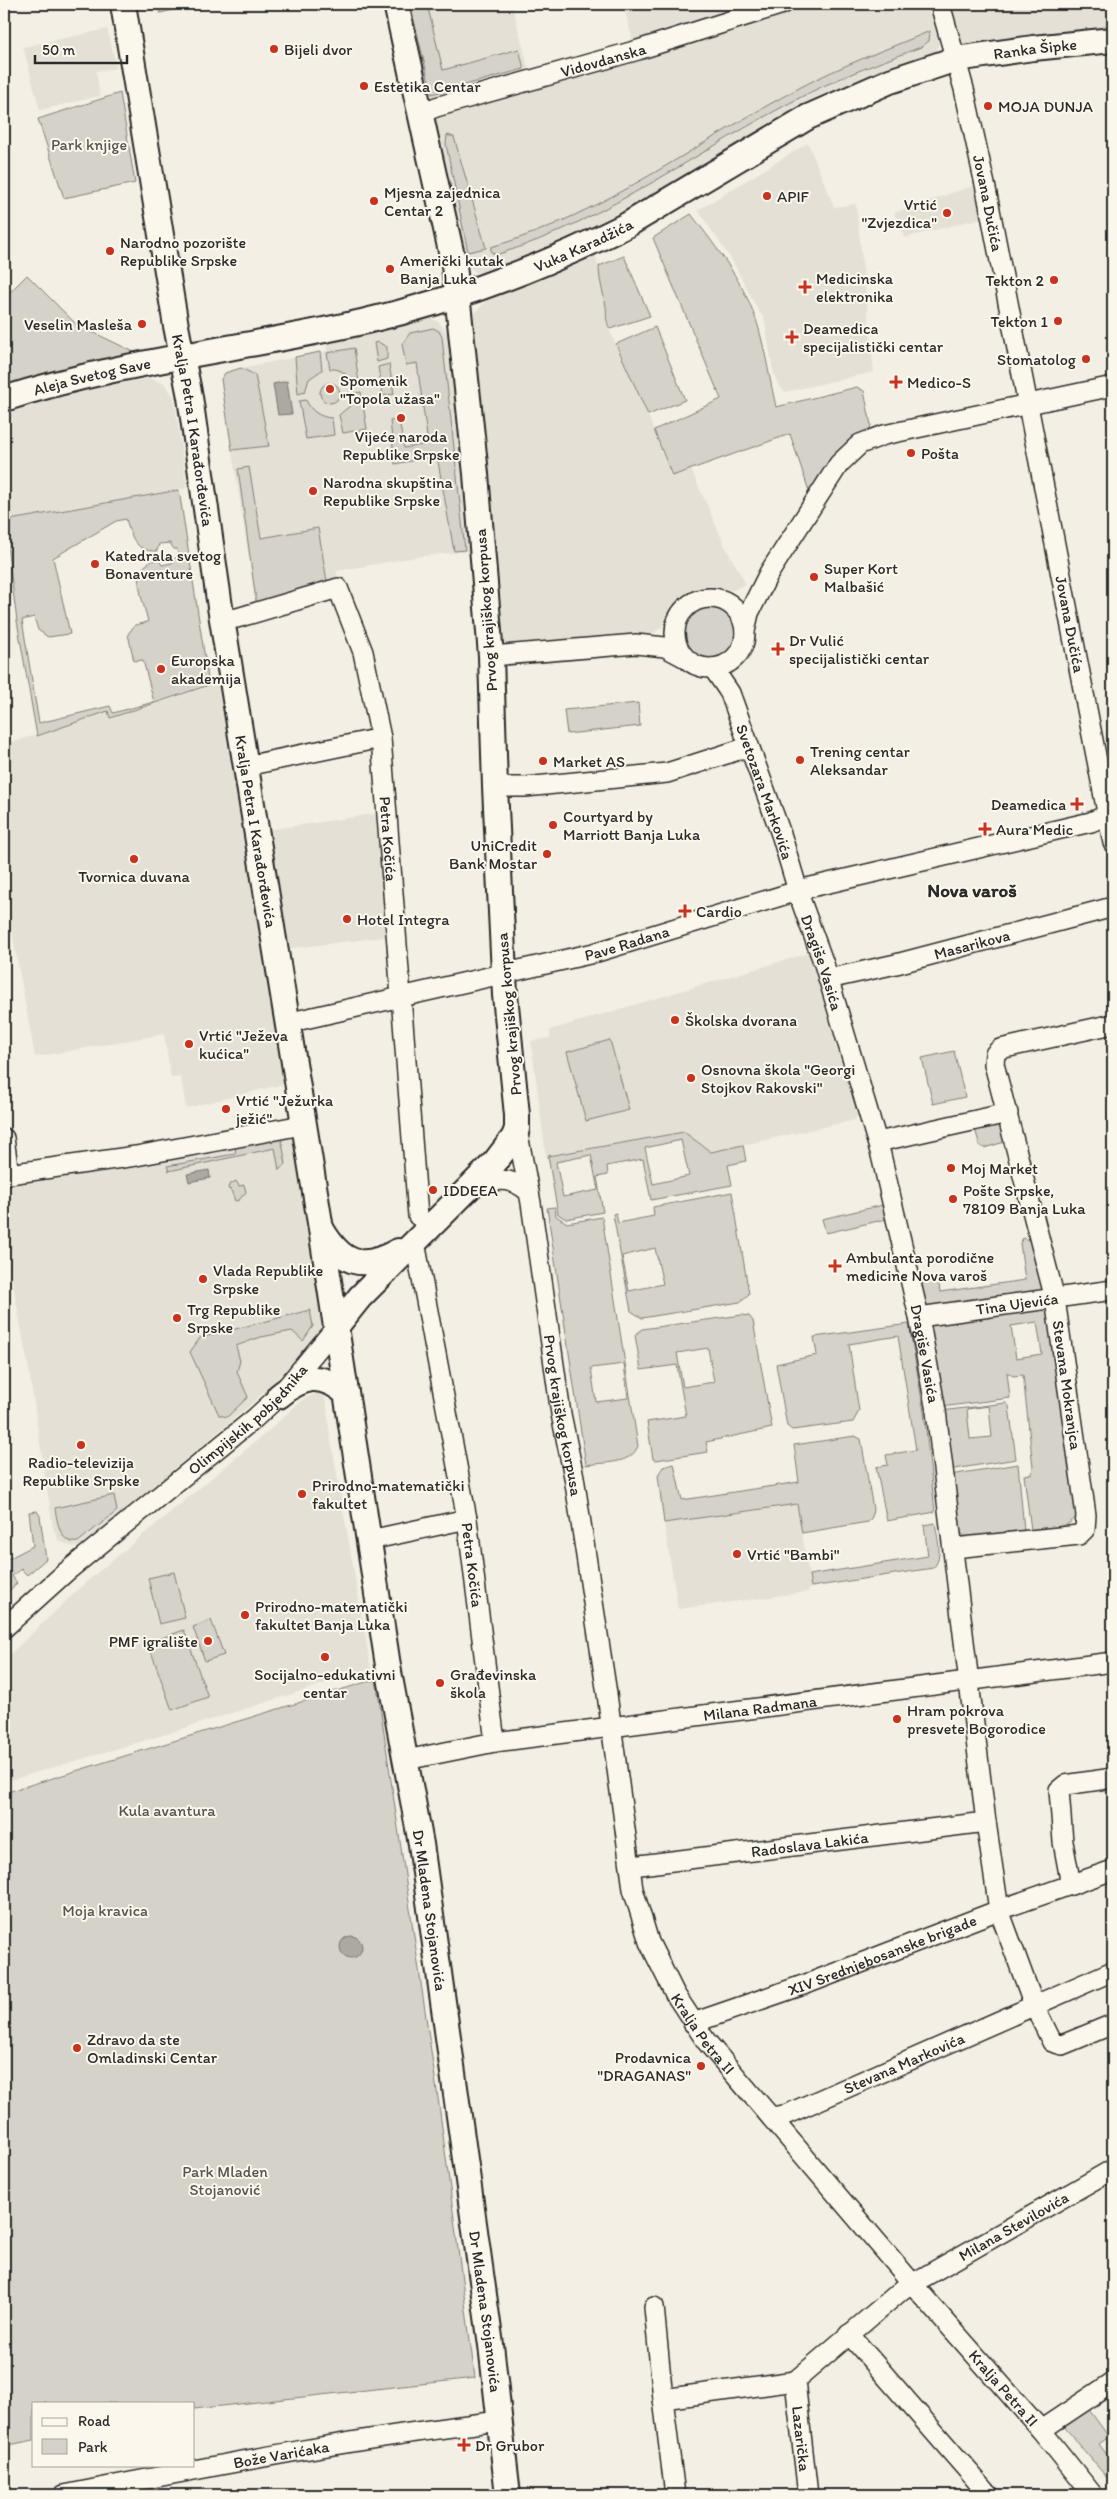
<svg xmlns="http://www.w3.org/2000/svg" width="1117" height="2499" viewBox="0 0 1117 2499" font-family="Itim,sans-serif">
  <style>
    .built { fill: #e4e0d6 }
    .green { fill: #d5d2c9; stroke: #807e7a; fill-rule: evenodd }
    .water { fill: #aca9a2; stroke: #787772 }
    .lines { fill: none; stroke-linecap: round; stroke-linejoin: round }
    .minor-casing { stroke: #2b2b2b; stroke-width: 22 }
    .major-casing { stroke: #2b2b2b; stroke-width: 28 }
    .minor { stroke: #fbf7ec; stroke-width: 19 }
    .major { stroke: #fbf7ec; stroke-width: 24 }
    .poi-dot { fill: #c8321e; stroke: #fbf7ec; stroke-width: 2 }
    .labels { text-anchor: middle; dominant-baseline: central; stroke-width: 4; stroke-linejoin: round; paint-order: stroke }
    .poi-label { font-size: 16px; fill: #2b2b2b; stroke: #fbf7ec; text-anchor: start }
    .street-label { font-size: 16px; fill: #2b2b2b; stroke: #fbf7ec }
    .park-label { font-size: 16px; fill: #565552; stroke: #fbf7ec }
    .quarter-label { font-size: 19px; font-weight: bold; fill: #2b2b2b; stroke: #fbf7ec }
  </style>
  <rect width="100%" height="100%" fill="#f3efe4"/>
  <filter id="ink" filterUnits="userSpaceOnUse"><feTurbulence type="fractalNoise" baseFrequency=".02" numOctaves="2"/><feDisplacementMap in="SourceGraphic" scale="10" xChannelSelector="R" yChannelSelector="G"/><feConvolveMatrix kernelMatrix="1 2 1 2 8 2 1 2 1" color-interpolation-filters="sRGB"/></filter>
  <g filter="url(#ink)">
    <path class="built" d="M402 4H512L530 75 428 103Z
      M623 4H770L634 45Z
      M807 4H930L939 32V44L935 53 926 61 801 105 591 231 496 270 482 273 475 272 466 263 436 123V119L443 113Z
      M947 4H1113V33L965 47 958 38Z
      M107 29 117 68 96 71 100 96 40 110 23 47Z
      M808 143 834 207 856 204 874 372 785 392 778 385 773 371 764 317 759 312 733 262 698 210Z
      M978 184 985 217 905 238 894 213Z
      M595 252 606 308V323L648 415 671 476 691 469 726 548 746 584 733 590 704 587 691 591 679 599 670 608 662 627 649 636 501 647 471 321 472 315 487 300 541 278Z
      M428 318 439 322 450 337 460 427 471 551 422 556 337 571 338 588 257 608 221 383 222 376 241 368 327 351 326 344Z
      M149 378 164 383 174 397 187 488 4 521V407L50 395Z
      M219 683 284 1084 186 1108 181 1077 171 1078 164 1034 35 1057 4 888V745L109 711 111 718Z
      M381 813 391 936 286 949 267 830Z
      M809 953 857 1115 855 1120 711 1152 684 1132 546 1156 531 1041 550 1038V1030Z
      M289 1136 293 1141 318 1292 322 1321 319 1332 308 1347 253 1403 96 1534 78 1547 70 1546 59 1541 53 1528 29 1371 4 1235V1183Z
      M319 1392 323 1394 327 1405 329 1429 371 1669 163 1735 4 1782V1660L85 1583 266 1433 302 1400Z
      M797 1504 811 1587 807 1592 678 1609 664 1523Z"/>
    <path class="green" d="M159 4H201L160 13Z
      M410 4H427L443 70 519 49 524 69 432 94Z
      M930 31 929 41 921 47C882 62 842 76 805 95 701 148 608 220 496 255L491 252V247C604 215 698 141 801 87 842 65 888 49 930 31Z
      M120 93 135 183 64 198 38 119Z
      M447 135 454 137 486 248 468 252 446 144Z
      M691 214C717 248 747 286 759 329 766 354 770 381 776 407L857 387 864 391 871 425 869 431 811 497 790 434 672 476 654 430 721 399 653 238Z
      M624 256 650 316 610 329C605 321 607 314 606 306 603 292 599 280 599 266Z
      M27 275 76 324 136 353 42 375 4 387V298Z
      M655 327 685 400 648 415 616 344Z
      M433 328 439 331 442 337 465 550 454 551 437 456 395 464 390 421 399 420 404 448 428 444 417 363 406 365 402 344 410 333Z
      M378 342 387 347V359L377 362 374 343Z
      M354 348 359 383 353 385C349 375 341 368 330 369L327 353Z
      M320 352 322 370 309 379 305 392 298 394 295 357Z
      M389 364 394 394 383 396 378 367Z
      M241 368 255 375 269 446 232 450 221 379 225 373Z
      M320 393a10 10 0 1 1 20 0a10 10 0 1 1-20 0Z
      M361 392 367 429 343 433 339 415 351 405 354 393Z
      M306 400C311 411 319 417 332 418L334 435 306 439 299 401Z
      M249 467 261 538 318 528 328 587 257 608 238 469Z
      M179 490 209 685 110 718 108 711 37 736 17 621 4 521ZM126 519C131 536 135 552 157 551L159 544 170 543 174 549H177L178 558H175L172 563 162 565 158 559C126 567 144 601 148 622L135 625 128 634 134 661 143 660 154 702 113 713 110 706 39 723 22 620 34 617 38 630 48 637 70 634 53 558 116 521Z
      M681 633a27 27 0 1 1 54 0a27 27 0 1 1-54 0Z
      M638 703 640 726 567 734 564 710Z
      M610 1040 629 1110 586 1121 567 1052Z
      M954 1051 965 1097 933 1104 922 1058Z
      M1002 1117 1008 1141 984 1148 980 1146 975 1129Z
      M684 1132 711 1152 743 1145 746 1161 728 1165 732 1185 651 1200 643 1159 607 1166 608 1175 597 1177 603 1212 566 1219 558 1214 548 1156ZM681 1140 689 1176 653 1184 645 1148ZM591 1155 598 1190 563 1197 556 1162Z
      M281 1138 286 1164 279 1170 275 1148 169 1171 167 1166 235 1154 236 1145Z
      M236 1181 239 1186 244 1185 246 1192 239 1200 235 1201 231 1190 228 1189 229 1185Z
      M732 1192 749 1294 740 1302 642 1318 631 1311 613 1214 616 1213 618 1223 654 1216 653 1207ZM655 1248 663 1284 629 1291 622 1256Z
      M883 1205 887 1219 826 1233 822 1219Z
      M555 1207 556 1216 567 1223 602 1217 638 1446C631 1465 604 1462 586 1465L547 1208ZM624 1364 628 1398 596 1402 591 1368Z
      M1023 1238 1034 1242 1044 1290 1039 1295 926 1308 921 1283 938 1278 940 1292 1025 1280 1020 1243Z
      M1047 1305 1078 1513C1071 1530 1048 1527 1031 1530L1024 1475 1032 1474 1033 1467 1023 1375 1013 1376 1007 1372 1010 1398 941 1407 929 1327 934 1321ZM1037 1322 1042 1354 1016 1358 1011 1326Z
      M310 1310 313 1326 303 1341 292 1331 261 1337 236 1346 240 1361 237 1372 248 1397 227 1417 219 1415 190 1352 200 1338Z
      M742 1315 749 1316 753 1321 772 1428 706 1442 708 1452 656 1460 653 1459 647 1422 686 1416 677 1365 641 1370 635 1335 642 1329ZM708 1348 714 1382 683 1387 677 1353Z
      M909 1324 924 1412 935 1512 887 1521 876 1467 888 1465 886 1455 916 1450 898 1336 849 1344 859 1411 853 1422 792 1430 787 1426 776 1364 817 1355 814 1337Z
      M1006 1403 1009 1406 1016 1459 948 1470 941 1411ZM989 1406 992 1437 970 1439 967 1409Z
      M855 1436 861 1439 873 1509 872 1517 868 1522 802 1533 797 1504 664 1523 658 1475 663 1467 674 1464 682 1500 799 1482 794 1445Z
      M1018 1464 1024 1530 965 1537 959 1530 950 1475Z
      M114 1495 117 1511 78 1542C60 1545 57 1521 55 1508Z
      M37 1511 40 1516 46 1559 27 1575 21 1569 12 1576 17 1583 4 1596V1561L33 1546 29 1512Z
      M935 1523C937 1537 944 1558 933 1568L811 1587 809 1575 928 1556 924 1525Z
      M174 1572 185 1618 159 1624 148 1578Z
      M211 1620 224 1655 205 1661 193 1627Z
      M184 1630 208 1697 172 1710 148 1643Z
      M376 1679 439 2105 475 2378 194 2409V2403H34V2440L4 2446V1793Z
      M1087 2407 1109 2437 1099 2444 1113 2463V2485L1062 2424Z"/>
    <path class="water" d="M287 381 292 414 278 415 273 384Z
      M209 1170 210 1178 189 1182 187 1174Z
      M340 1947a11 11 0 1 1 22 0a11 11 0 1 1-22 0Z"/>
    <g class="lines">
      <defs>
        <g id="minor">
          <path id="s1" d="M940 4 964 89 986 189 1113 843"/>
          <path id="s2" d="M422 113 436 107 638 50 783 4"/>
          <circle cx="710" cy="633" r="35"/>
          <path id="s3" d="M222 619 237 618 338 588 363 652 381 738 418 1216"/>
          <path d="M745 631 749 613 769 573 839 464 860 444 884 435 1113 386"/>
          <path d="M491 656 636 644 665 647 684 657"/>
          <path id="s4" d="M713 668 730 693 782 837 801 901 824 964 881 1155 919 1317 936 1411 986 1822 999 1910 1034 2005 1052 2042 1062 2045 1113 2024"/>
          <path d="M246 766 381 738"/>
          <path d="M495 787H525L667 773 748 747"/>
          <path id="s5" d="M828 979 896 964 1113 907"/>
          <path id="s6" d="M287 1023 594 953 807 888 1091 822 1113 812"/>
          <path id="s7" d="M517 1129 531 1203 561 1414 574 1477 607 1694 633 1889 649 1942 675 1994 706 2041 923 2296 1041 2430 1093 2495"/>
          <path d="M4 1138 9 1174 136 1156 302 1125"/>
          <path d="M878 1142 1008 1113"/>
          <path d="M469 1189C493 1180 508 1174 529 1192"/>
          <path id="s8" d="M415 1242 467 1519 495 1742"/>
          <path id="s9" d="M919 1317 1113 1290"/>
          <path d="M370 1540 467 1519"/>
          <path d="M954 1548 1079 1535 1085 1529 1086 1515 1055 1299 994 1064 995 1054 1000 1049 1113 1024"/>
          <path id="s10" d="M4 1628 66 1572 255 1418 279 1396 336 1327"/>
          <path id="s11" d="M406 1760 495 1742 1113 1662"/>
          <path id="s12" d="M632 1866 986 1822"/>
          <path d="M1071 1885 1063 1842 1059 1790 1065 1785 1113 1778"/>
          <path id="s13" d="M693 2023 809 1983 999 1910 1113 1870"/>
          <path id="s14" d="M771 2117 785 2115 1113 1971"/>
          <path d="M654 2307 663 2399"/>
          <path d="M849 2334 989 2495"/>
          <path id="s15" d="M795 2381 903 2289 1113 2169"/>
          <path id="s16" d="M795 2381 808 2495"/>
          <path d="M1041 2430 1113 2382"/>
          <path id="s17" d="M64 2495C209 2467 354 2438 500 2421"/>
          <path d="M675 2495 663 2399 795 2381"/>
        </g>
        <g id="major">
          <path id="s18" d="M123 4 176 326 190 397 220 607 321 1229 389 1672 421 1844 491 2345 508 2495"/>
          <path id="s19" d="M4 399C120 361 243 349 362 322 454 301 543 267 627 225L808 117 890 81 956 59 1033 48 1113 40"/>
          <path d="M322 1230C343 1265 362 1271 398 1251"/>
          <path d="M336 1327 360 1297 495 1162 514 1137 517 1129V1115L505 995 495 787 491 656 476 474 454 265 396 4"/>
          <path d="M279 1396C303 1376 320 1372 346 1393"/>
        </g>
      </defs>
      <use href="#minor" class="minor-casing"/>
      <use href="#major" class="major-casing"/>
      <use href="#minor" class="minor"/>
      <use href="#major" class="major"/>
    </g>
  </g>
  <g class="poi-dot">
    <circle cx="274" cy="49" r="5"/>
    <circle cx="364" cy="86" r="5"/>
    <circle cx="988" cy="106" r="5"/>
    <circle cx="767" cy="196" r="5"/>
    <circle cx="374" cy="201" r="5"/>
    <circle cx="947" cy="213" r="5"/>
    <circle cx="110" cy="251" r="5"/>
    <circle cx="390" cy="269" r="5"/>
    <circle cx="1054" cy="280" r="5"/>
    <path d="M802.5 279.5h5v5h5v5h-5v5h-5v-5h-5v-5h5z"/>
    <circle cx="1058" cy="321" r="5"/>
    <circle cx="142" cy="324" r="5"/>
    <path d="M789.5 329.5h5v5h5v5h-5v5h-5v-5h-5v-5h5z"/>
    <circle cx="1086" cy="359" r="5"/>
    <path d="M893.5 374.5h5v5h5v5h-5v5h-5v-5h-5v-5h5z"/>
    <circle cx="330" cy="389" r="5"/>
    <circle cx="401" cy="418" r="5"/>
    <circle cx="911" cy="453" r="5"/>
    <circle cx="313" cy="491" r="5"/>
    <circle cx="95" cy="564" r="5"/>
    <circle cx="814" cy="577" r="5"/>
    <path d="M775.5 641.5h5v5h5v5h-5v5h-5v-5h-5v-5h5z"/>
    <circle cx="161" cy="669" r="5"/>
    <circle cx="800" cy="760" r="5"/>
    <circle cx="543" cy="761" r="5"/>
    <path d="M1074.5 796.5h5v5h5v5h-5v5h-5v-5h-5v-5h5z"/>
    <circle cx="553" cy="825" r="5"/>
    <path d="M982.5 821.5h5v5h5v5h-5v5h-5v-5h-5v-5h5z"/>
    <circle cx="547" cy="854" r="5"/>
    <circle cx="134" cy="859" r="5"/>
    <path d="M682.5 903.5h5v5h5v5h-5v5h-5v-5h-5v-5h5z"/>
    <circle cx="347" cy="919" r="5"/>
    <circle cx="675" cy="1020" r="5"/>
    <circle cx="189" cy="1044" r="5"/>
    <circle cx="691" cy="1078" r="5"/>
    <circle cx="226" cy="1109" r="5"/>
    <circle cx="951" cy="1168" r="5"/>
    <circle cx="433" cy="1190" r="5"/>
    <circle cx="953" cy="1199" r="5"/>
    <path d="M832.5 1258.5h5v5h5v5h-5v5h-5v-5h-5v-5h5z"/>
    <circle cx="203" cy="1279" r="5"/>
    <circle cx="177" cy="1318" r="5"/>
    <circle cx="81" cy="1445" r="5"/>
    <circle cx="302" cy="1494" r="5"/>
    <circle cx="737" cy="1554" r="5"/>
    <circle cx="245" cy="1615" r="5"/>
    <circle cx="208" cy="1641" r="5"/>
    <circle cx="325" cy="1657" r="5"/>
    <circle cx="440" cy="1683" r="5"/>
    <circle cx="897" cy="1719" r="5"/>
    <circle cx="77" cy="2048" r="5"/>
    <circle cx="701" cy="2066" r="5"/>
    <path d="M461.5 2437.5h5v5h5v5h-5v5h-5v-5h-5v-5h5z"/>
  </g>
  <g class="labels">
    <g class="poi-label">
      <text x="284" y="49">Bijeli dvor</text>
      <text x="374" y="86">Estetika Centar</text>
      <text x="998" y="106">MOJA DUNJA</text>
      <text x="384" y="192">Mjesna zajednica<tspan x="384" dy="18">Centar 2</tspan></text>
      <text x="777" y="196">APIF</text>
      <text x="937" y="204" text-anchor="end">Vrtić<tspan x="937" dy="18">"Zvjezdica"</tspan></text>
      <text x="120" y="242">Narodno pozorište<tspan x="120" dy="18">Republike Srpske</tspan></text>
      <text x="400" y="260">Američki kutak<tspan x="400" dy="18">Banja Luka</tspan></text>
      <text x="816" y="278">Medicinska<tspan x="816" dy="18">elektronika</tspan></text>
      <text x="1044" y="280" text-anchor="end">Tekton 2</text>
      <text x="1048" y="321" text-anchor="end">Tekton 1</text>
      <text x="132" y="324" text-anchor="end">Veselin Masleša</text>
      <text x="803" y="328">Deamedica<tspan x="803" dy="18">specijalistički centar</tspan></text>
      <text x="1076" y="359" text-anchor="end">Stomatolog</text>
      <text x="340" y="380">Spomenik<tspan x="340" dy="18">"Topola užasa"</tspan></text>
      <text x="907" y="382">Medico-S</text>
      <text x="401" y="436" text-anchor="middle">Vijeće naroda<tspan x="401" dy="18">Republike Srpske</tspan></text>
      <text x="921" y="453">Pošta</text>
      <text x="323" y="482">Narodna skupština<tspan x="323" dy="18">Republike Srpske</tspan></text>
      <text x="105" y="555">Katedrala svetog<tspan x="105" dy="18">Bonaventure</tspan></text>
      <text x="824" y="568">Super Kort<tspan x="824" dy="18">Malbašić</tspan></text>
      <text x="789" y="640">Dr Vulić<tspan x="789" dy="18">specijalistički centar</tspan></text>
      <text x="171" y="660">Europska<tspan x="171" dy="18">akademija</tspan></text>
      <text x="810" y="751">Trening centar<tspan x="810" dy="18">Aleksandar</tspan></text>
      <text x="553" y="761">Market AS</text>
      <text x="1066" y="804" text-anchor="end">Deamedica</text>
      <text x="563" y="816">Courtyard by<tspan x="563" dy="18">Marriott Banja Luka</tspan></text>
      <text x="996" y="829">Aura Medic</text>
      <text x="537" y="845" text-anchor="end">UniCredit<tspan x="537" dy="18">Bank Mostar</tspan></text>
      <text x="134" y="876" text-anchor="middle">Tvornica duvana</text>
      <text x="696" y="911">Cardio</text>
      <text x="357" y="919">Hotel Integra</text>
      <text x="685" y="1020">Školska dvorana</text>
      <text x="199" y="1035">Vrtić "Ježeva<tspan x="199" dy="18">kućica"</tspan></text>
      <text x="701" y="1069">Osnovna škola "Georgi<tspan x="701" dy="18">Stojkov Rakovski"</tspan></text>
      <text x="236" y="1100">Vrtić "Ježurka<tspan x="236" dy="18">ježić"</tspan></text>
      <text x="961" y="1168">Moj Market</text>
      <text x="443" y="1190">IDDEEA</text>
      <text x="963" y="1190">Pošte Srpske,<tspan x="963" dy="18">78109 Banja Luka</tspan></text>
      <text x="846" y="1257">Ambulanta porodične<tspan x="846" dy="18">medicine Nova varoš</tspan></text>
      <text x="213" y="1270">Vlada Republike<tspan x="213" dy="18">Srpske</tspan></text>
      <text x="187" y="1309">Trg Republike<tspan x="187" dy="18">Srpske</tspan></text>
      <text x="81" y="1462" text-anchor="middle">Radio-televizija<tspan x="81" dy="18">Republike Srpske</tspan></text>
      <text x="312" y="1485">Prirodno-matematički<tspan x="312" dy="18">fakultet</tspan></text>
      <text x="747" y="1554">Vrtić "Bambi"</text>
      <text x="255" y="1606">Prirodno-matematički<tspan x="255" dy="18">fakultet Banja Luka</tspan></text>
      <text x="198" y="1641" text-anchor="end">PMF igralište</text>
      <text x="325" y="1674" text-anchor="middle">Socijalno-edukativni<tspan x="325" dy="18">centar</tspan></text>
      <text x="450" y="1674">Građevinska<tspan x="450" dy="18">škola</tspan></text>
      <text x="907" y="1710">Hram pokrova<tspan x="907" dy="18">presvete Bogorodice</tspan></text>
      <text x="87" y="2039">Zdravo da ste<tspan x="87" dy="18">Omladinski Centar</tspan></text>
      <text x="691" y="2057" text-anchor="end">Prodavnica<tspan x="691" dy="18">"DRAGANAS"</tspan></text>
      <text x="475" y="2445">Dr Grubor</text>
    </g>
    <g class="street-label">
      <text stroke="none"><textPath href="#s19" startOffset="1099">Ranka Šipke</textPath></text>
      <text stroke="none"><textPath href="#s2" startOffset="189">Vidovdanska</textPath></text>
      <text stroke="none"><textPath href="#s1" startOffset="205">Jovana Dučića</textPath></text>
      <text stroke="none"><textPath href="#s19" startOffset="601">Vuka Karadžića</textPath></text>
      <text stroke="none"><textPath href="#s19" startOffset="91">Aleja Svetog Save</textPath></text>
      <text stroke="none"><textPath href="#s18" startOffset="432">Kralja Petra I Karađorđevića</textPath></text>
      <text transform="translate(486 610) rotate(-94)">Prvog krajiškog korpusa</text>
      <text stroke="none"><textPath href="#s1" startOffset="634">Jovana Dučića</textPath></text>
      <text stroke="none"><textPath href="#s4" startOffset="135">Svetozara Markovića</textPath></text>
      <text stroke="none"><textPath href="#s18" startOffset="838">Kralja Petra I Karađorđevića</textPath></text>
      <text stroke="none"><textPath href="#s3" startOffset="378">Petra Kočića</textPath></text>
      <text stroke="none"><textPath href="#s6" startOffset="349">Pave Radana</textPath></text>
      <text stroke="none"><textPath href="#s5" startOffset="148">Masarikova</textPath></text>
      <text stroke="none"><textPath href="#s4" startOffset="315">Dragiše Vasića</textPath></text>
      <text transform="translate(509 1014) rotate(-95)">Prvog krajiškog korpusa</text>
      <text stroke="none"><textPath href="#s9" startOffset="99">Tina Ujevića</textPath></text>
      <text stroke="none"><textPath href="#s4" startOffset="720">Dragiše Vasića</textPath></text>
      <text transform="translate(1067 1385) rotate(82)">Stevana Mokranjca</text>
      <text stroke="none"><textPath href="#s7" startOffset="290">Prvog krajiškog korpusa</textPath></text>
      <text stroke="none"><textPath href="#s10" startOffset="321">Olimpijskih pobjednika</textPath></text>
      <text stroke="none"><textPath href="#s8" startOffset="328">Petra Kočića</textPath></text>
      <text stroke="none"><textPath href="#s11" startOffset="358">Milana Radmana</textPath></text>
      <text stroke="none"><textPath href="#s12" startOffset="179">Radoslava Lakića</textPath></text>
      <text stroke="none"><textPath href="#s18" startOffset="1931">Dr Mladena Stojanovića</textPath></text>
      <text stroke="none"><textPath href="#s13" startOffset="201">XIV Srednjebosanske brigade</textPath></text>
      <text stroke="none"><textPath href="#s7" startOffset="931">Kralja Petra II</textPath></text>
      <text stroke="none"><textPath href="#s14" startOffset="144">Stevana Markovića</textPath></text>
      <text stroke="none"><textPath href="#s15" startOffset="269">Milana Stevilovića</textPath></text>
      <text stroke="none"><textPath href="#s18" startOffset="2336">Dr Mladena Stojanovića</textPath></text>
      <text stroke="none"><textPath href="#s7" startOffset="1396">Kralja Petra II</textPath></text>
      <text stroke="none"><textPath href="#s16" startOffset="58">Lazarička</textPath></text>
      <text stroke="none"><textPath href="#s17" startOffset="221">Bože Varićaka</textPath></text>
    </g>
    <g class="park-label">
      <text x="89" y="144">Park knjige</text>
      <text x="167" y="1810">Kula avantura</text>
      <text x="105" y="1910">Moja kravica</text>
      <text x="225" y="2171">Park Mladen<tspan x="225" dy="18">Stojanović</tspan></text>
    </g>
    <g class="quarter-label">
      <text x="972" y="890">Nova varoš</text>
    </g>
  </g>
  <rect width="1117" height="2499" fill="none" stroke="#fbf7ec" stroke-width="20"/>
  <rect x="10" y="10" width="1097" height="2479" fill="none" stroke="#2b2b2b" stroke-width="2" filter="url(#ink)"/>
  <rect x="32" y="2402" width="162" height="65" fill="#fbf7ec" stroke="#a8a59f"/>
  <rect x="42" y="2418" width="25" height="8" fill="#fbf7ec" stroke="#a8a59f"/>
  <text x="78" y="2426" font-size="15" fill="#2b2b2b">Road</text>
  <rect x="42" y="2439" width="25" height="15" fill="#d5d2c9" stroke="#a8a59f"/>
  <text x="78" y="2452" font-size="15" fill="#2b2b2b">Park</text>
  <path d="M35 55v8h92v-8" fill="none" stroke="#2b2b2b" stroke-width="2.5"/>
  <text x="42" y="55" font-size="15" fill="#2b2b2b" stroke="#fbf7ec" stroke-width="4" paint-order="stroke">50 m</text>
</svg>
